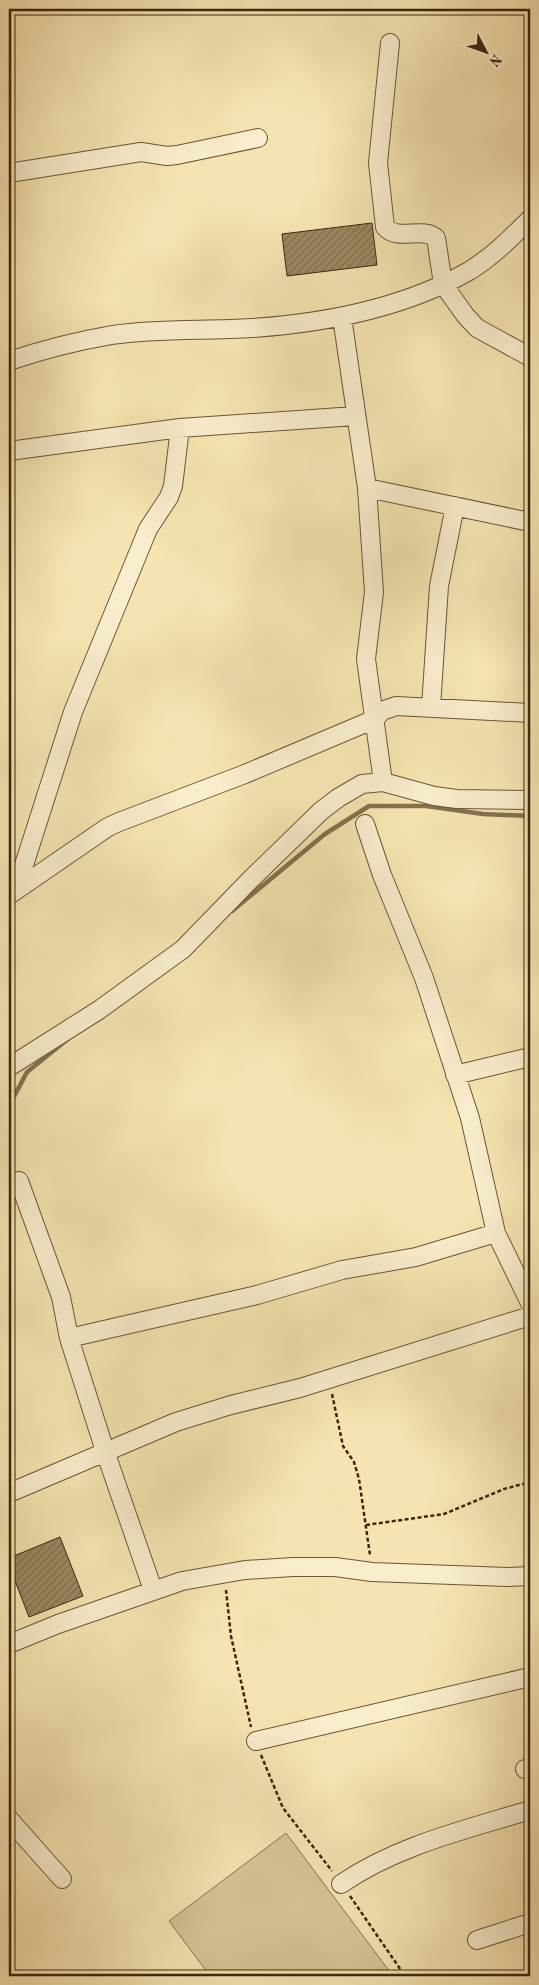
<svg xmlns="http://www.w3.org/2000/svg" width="539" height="1985" viewBox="0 0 539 1985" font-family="'Old Standard TT',serif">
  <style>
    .green { fill: #d6c495; stroke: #8a7451 }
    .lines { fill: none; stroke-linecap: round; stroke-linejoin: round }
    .stream { stroke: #86714e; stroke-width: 4.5 }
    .building { fill: url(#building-hatch); stroke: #3d250d }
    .minor-casing { stroke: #6b5536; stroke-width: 20 }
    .path { stroke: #3d250d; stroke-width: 2.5; stroke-dasharray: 4 2.5; stroke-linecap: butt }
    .minor { stroke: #f8edcc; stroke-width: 18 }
  </style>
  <defs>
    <pattern id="building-hatch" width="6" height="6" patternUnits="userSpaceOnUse" patternTransform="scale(1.25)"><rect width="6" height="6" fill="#9d8862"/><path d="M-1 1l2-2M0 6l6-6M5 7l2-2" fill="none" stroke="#816f4f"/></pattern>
  </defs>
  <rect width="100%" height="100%" fill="#f5e4b1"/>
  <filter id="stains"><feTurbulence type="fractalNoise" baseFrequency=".004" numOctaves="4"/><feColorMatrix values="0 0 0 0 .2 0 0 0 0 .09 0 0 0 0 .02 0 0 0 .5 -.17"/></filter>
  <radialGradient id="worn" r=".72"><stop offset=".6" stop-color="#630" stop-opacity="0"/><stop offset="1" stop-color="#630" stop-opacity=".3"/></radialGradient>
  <path class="green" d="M286 1833 393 1976H210L169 1921Z"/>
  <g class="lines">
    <path class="stream" d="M232 911 325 834 369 806H426L483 814 530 816
      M9 1106 27 1072 68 1039"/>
  </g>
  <path class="building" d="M372 223 377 265 287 276 282 234Z
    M60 1537 83 1596 29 1617 9 1565V1558Z"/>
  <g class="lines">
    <defs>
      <path id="minor" d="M390 43 378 163 385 227C398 242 422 226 436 238L443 284 465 315 477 328 530 357
        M9 173 141 152 167 156 177 155 258 138
        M342 317 367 488 374 592 366 659 383 782
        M9 361C42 350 77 341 112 335 157 328 205 331 252 328 326 323 404 308 469 271 492 257 511 238 530 219
        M9 451 180 428 355 416
        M367 488 530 522
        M431 707 439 586 455 506
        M365 824 382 875 424 978 470 1118 496 1233 530 1303
        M16 890 73 712 148 529 169 497 173 486 180 428
        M9 895 108 827 119 822 245 774 375 719 382 711 396 706 530 713
        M9 1067 99 1010 183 949 251 879 321 811 338 798 362 784 383 782 434 796 457 799 530 800
        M455 1075 530 1057
        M19 1181 61 1297 69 1338 105 1451 153 1590
        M69 1338 257 1295 342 1270 416 1257 496 1233
        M9 1493 176 1422 231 1405 300 1388 530 1316
        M9 1644 58 1624 182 1581 245 1570 293 1567H335L372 1572 507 1577 530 1576
        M256 1741 530 1677
        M525 1769 530 1768
        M9 1819 62 1879
        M341 1884C398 1845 465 1830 530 1810
        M477 1940 530 1923"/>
    </defs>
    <use href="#minor" class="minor-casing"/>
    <path class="path" d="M332 1394 343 1446 354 1462 359 1479 370 1555
      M366 1525 444 1514 504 1489 530 1482
      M226 1590 231 1636 251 1727
      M261 1755 283 1808 332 1871
      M350 1896 405 1976"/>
    <use href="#minor" class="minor"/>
  </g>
  <rect width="539" height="1985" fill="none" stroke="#f5e4b1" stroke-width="30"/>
  <rect x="10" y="10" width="519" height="1965" fill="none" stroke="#3d250d" stroke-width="2.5"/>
  <rect x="15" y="15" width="509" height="1955" fill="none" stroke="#3d250d"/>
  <g transform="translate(486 52) rotate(131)" stroke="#f8edcc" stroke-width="4" paint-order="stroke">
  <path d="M0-4L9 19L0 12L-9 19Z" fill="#3d250d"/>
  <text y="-8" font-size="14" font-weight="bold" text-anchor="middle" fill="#3d250d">N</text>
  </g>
  <rect width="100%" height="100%" filter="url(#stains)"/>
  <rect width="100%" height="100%" fill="url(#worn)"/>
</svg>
